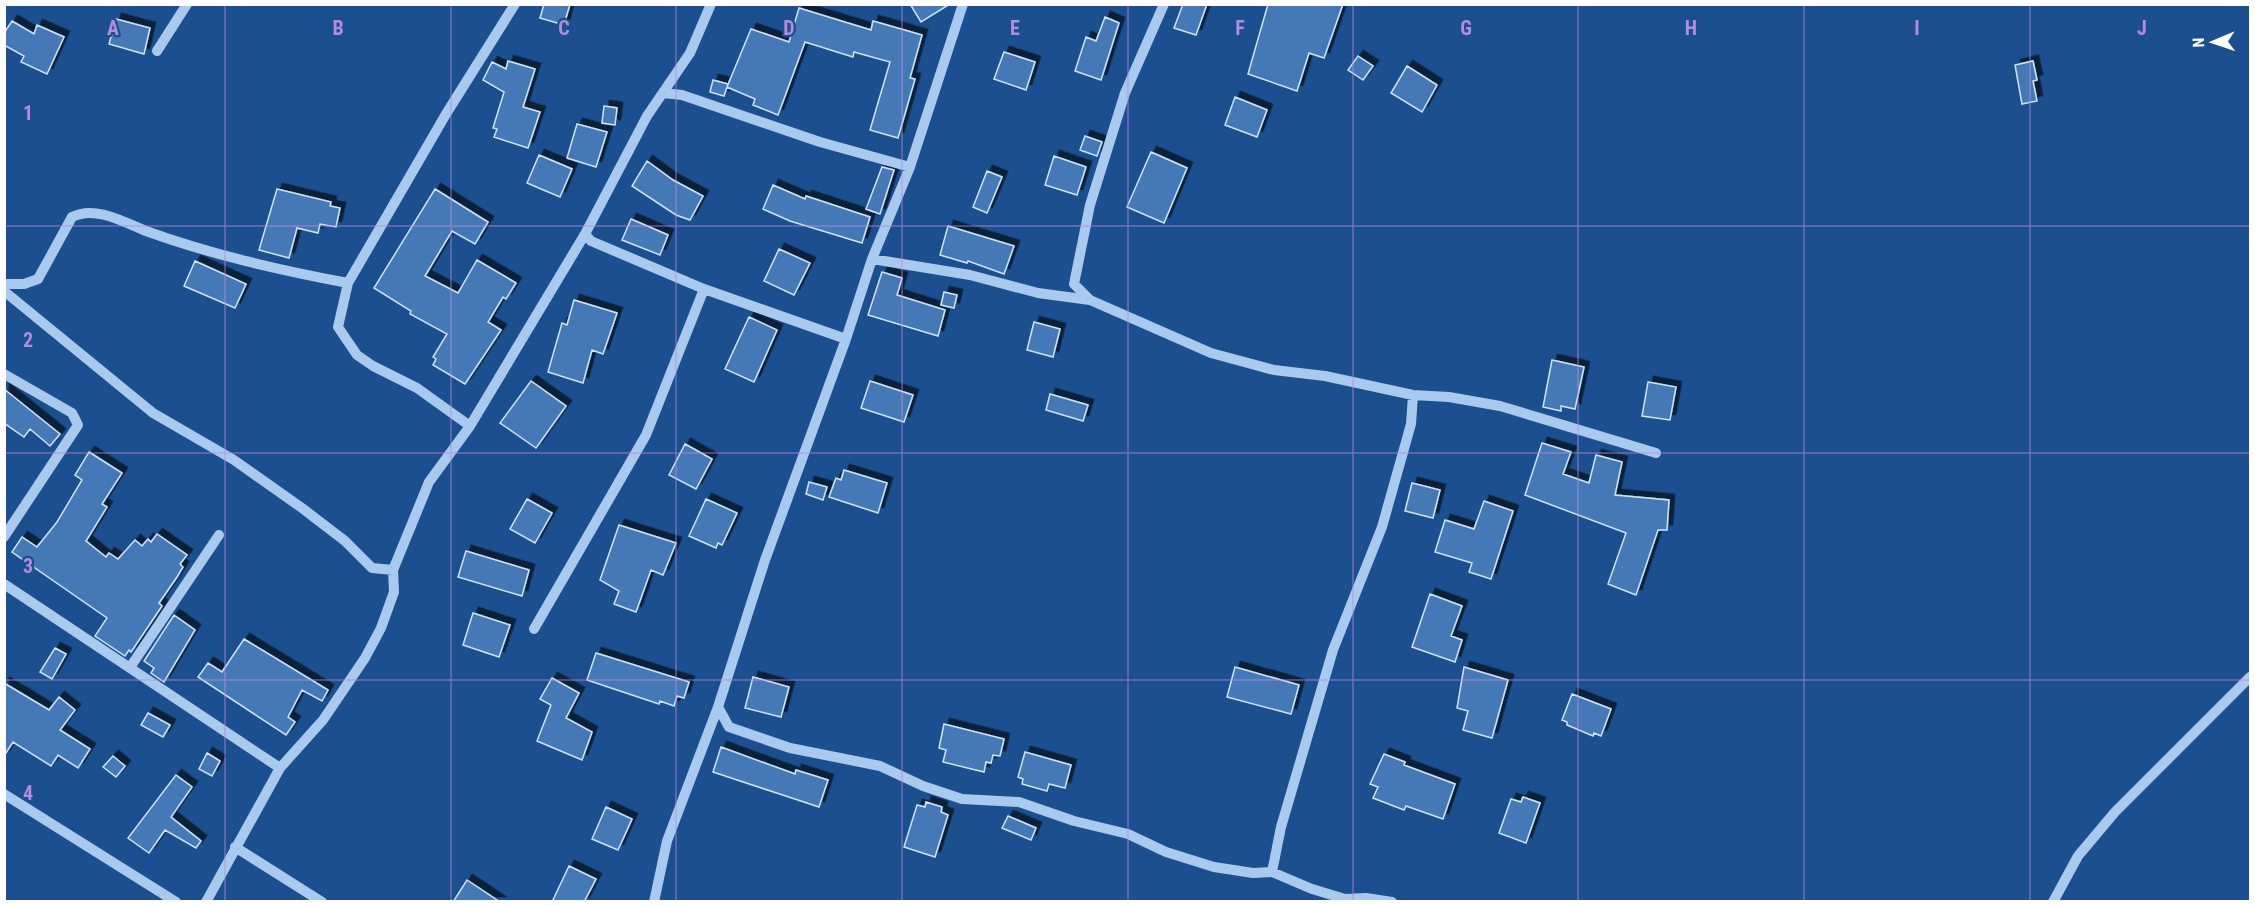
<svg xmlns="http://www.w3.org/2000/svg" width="2255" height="906" viewBox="0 0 2255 906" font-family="'Roboto Condensed',sans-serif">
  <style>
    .building { fill: #4478b7; stroke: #cfe3fa; stroke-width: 1.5; filter: url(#shadow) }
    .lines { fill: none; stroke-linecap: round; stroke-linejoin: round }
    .minor { stroke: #a9c9ee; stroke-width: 10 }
    .grid { fill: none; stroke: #b68bdc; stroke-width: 1.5; stroke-opacity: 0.55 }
    .grid-label { font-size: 20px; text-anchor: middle; font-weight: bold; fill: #b68bdc; stroke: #1b4f8f; stroke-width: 4.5; stroke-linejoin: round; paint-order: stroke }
  </style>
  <defs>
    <filter id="shadow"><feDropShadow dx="5.5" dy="-5.5" stdDeviation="0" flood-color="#0009"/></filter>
  </defs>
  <rect width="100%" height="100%" fill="#1b4f8f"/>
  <path class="building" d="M544 4H570L564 25 540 18Z
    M910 4H950L921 22Z
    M1183 4H1207L1196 35 1174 28Z
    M1268 4H1343L1324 58 1309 53 1297 91 1248 74Z
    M799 8 871 30 873 21 922 35 910 78 915 79 898 138 870 130 890 62 854 52 853 57 805 42 778 115 753 105 755 99 727 87 751 29 789 42Z
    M1105 17 1119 23 1101 80 1075 71 1086 37 1096 41Z
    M116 19 150 28 144 54 109 44Z
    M12 21 34 34 37 25 64 37 47 74 21 62 24 56 4 45V33Z
    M1004 52 1035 62 1026 90 994 79Z
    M1358 56 1373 66 1363 80 1348 70Z
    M508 61 535 69 523 107 540 112 528 148 494 137 497 129 493 128 504 92 483 80 492 62 506 69Z
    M2033 61 2037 80 2033 81 2037 101 2022 104 2015 65Z
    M1407 66 1437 85 1422 112 1391 93Z
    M713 80 728 84 724 96 710 92Z
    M1235 97 1267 110 1257 137 1225 125Z
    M604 106 617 108 615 125 602 123Z
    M577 124 607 132 596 167 567 158Z
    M1085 136 1102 142 1097 156 1080 150Z
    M1151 152 1187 168 1164 223 1127 207Z
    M539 155 572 169 560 197 527 183Z
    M1054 156 1086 167 1077 195 1045 185Z
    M647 161 673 180 703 196 690 220 676 215 632 186Z
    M882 167 894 170 880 214 866 209Z
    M987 171 1002 177 987 213 973 207Z
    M773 185 805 199 806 196 870 217 862 243 790 221 763 209Z
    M277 189 331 202 330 206 340 208 336 227 320 224 318 233 297 228 289 258 259 250Z
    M435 189 488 222 475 244 452 231 425 276 458 293 477 260 516 283 506 299 503 297 488 322 501 330 465 384 433 365 436 359 433 357 447 334 410 314 411 311 374 288Z
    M631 219 668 235 660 255 622 240Z
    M948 226 1014 246 1004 274 968 261 967 263 940 255Z
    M779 249 810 263 794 295 764 281Z
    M195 261 246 284 235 308 184 286Z
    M882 272 902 278 897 295 945 310 938 336 868 315Z
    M944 292 957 295 954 308 941 305Z
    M574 300 617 313 603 354 592 350 583 383 548 372 562 323 567 325Z
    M749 317 777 330 754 382 725 369Z
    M1034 322 1060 329 1053 357 1027 350Z
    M1552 360 1584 367 1575 409 1561 406V411L1543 407Z
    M531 381 566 406 536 448 500 423Z
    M870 381 913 395 904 422 861 408Z
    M1648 382 1676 387 1670 420 1642 416Z
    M4 389 60 434 50 446 30 429 24 437 4 423Z
    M1050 394 1088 405 1083 421 1046 410Z
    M1542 443 1571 452 1563 474 1589 483 1596 455 1622 462 1615 495 1669 500 1667 530H1658L1636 595 1608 584 1626 533 1525 495Z
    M685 444 712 459 696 489 669 475Z
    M89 452 122 473 102 504 107 507 86 541 106 557 109 553 118 559 135 540 142 546 148 539 151 542 157 534 187 555 180 564 183 567 177 577 159 603 162 606 131 652 129 650 125 656 95 636 107 618 12 552 22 537 37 547 57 522 82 480 75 475Z
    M844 470 887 483 878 513 829 497 836 478 841 480Z
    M809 482 827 487 823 500 806 494Z
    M1412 483 1440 490 1433 518 1405 511Z
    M527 499 552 513 535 543 510 529Z
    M706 499 737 513 722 545 718 543 716 548 689 536Z
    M1484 501 1513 511 1491 579 1469 572 1472 563 1435 552 1445 520 1474 529Z
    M619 525 676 543 663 575 651 570 636 612 614 604 619 591 600 580Z
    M466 551 529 570 522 596 458 577Z
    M1430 594 1462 606 1451 636 1462 640 1455 662 1412 647Z
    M473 613 510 625 499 657 463 645Z
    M174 615 195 630 164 682 151 673 154 668 144 661Z
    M244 639 328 690 322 701 302 690 288 717 295 722 286 735 198 677 208 663 222 672Z
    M55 648 66 654 52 679 40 672Z
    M596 653 689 682 684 698 677 696 674 706 660 701 659 704 587 680Z
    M1235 667 1299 685 1291 714 1227 697Z
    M1464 667 1508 680 1492 738 1463 730 1468 711 1457 708Z
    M753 677 789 687 781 717 745 708Z
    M552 678 579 693 566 718 592 732 582 760 537 741 551 705 540 699Z
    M4 683 49 710 59 697 75 710 60 730 90 749 78 768 58 755 51 766 13 742 4 756Z
    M1572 694 1611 709 1601 736 1594 733 1593 736 1567 725V722L1562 720Z
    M148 713 170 725 163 737 141 725Z
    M944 724 1004 739 1000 756 993 755 991 763 986 762 984 772 943 762 946 750 939 748Z
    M721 747 795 774 796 770 828 780 819 807 713 772Z
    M1025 752 1071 765 1065 788 1049 784 1047 791 1022 784 1023 779 1018 777Z
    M207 753 220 761 212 776 199 769Z
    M1384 754 1405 762 1404 765 1455 784 1443 819 1406 806 1404 810 1373 798 1378 787 1370 784Z
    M113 756 125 766 116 777 103 767Z
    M176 775 192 787 171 817 201 841 196 848 165 830 149 853 128 838Z
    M1523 797 1540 803 1526 843 1499 833 1511 799 1521 802Z
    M926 802 942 807 941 812 948 815 935 857 904 847 917 805 925 807Z
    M606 807 632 819 618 850 592 839Z
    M1008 816 1036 828 1031 840 1002 828Z
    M569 866 596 879 584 902H552Z
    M467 880 500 902H453Z"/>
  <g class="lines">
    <path class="minor" d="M157 51 187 4
      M663 93 682 95 820 142 910 167
      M585 234 591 241 704 289 846 339
      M872 259 970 275 1038 293 1090 300 1211 353 1274 370 1325 376 1413 395 1449 397 1500 406 1656 453
      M4 284H24L38 279 72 217C95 205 124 222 146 231 212 255 280 270 348 283
      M4 291 153 413 234 460 302 508 345 541 372 568 393 570
      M1090 300 1074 284 1090 205 1125 93 1164 4
      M4 374 72 413 78 425 4 537
      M470 426 417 388 373 366 357 355 338 327 348 283 446 114 515 4
      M4 584 280 768
      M534 629 646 435 704 289
      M131 666 219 535
      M718 707 729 727 790 748 880 766 923 786 962 799 1019 802 1074 821 1128 834 1166 852 1214 867 1253 873 1272 872 1312 889 1345 899 1366 898 1392 902
      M4 794 176 902
      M235 847 322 902
      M1272 872 1281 827 1333 650 1382 527 1411 424 1413 395
      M206 902 280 768 323 720 365 658 381 628 394 592 393 570 429 482 470 426 585 234 647 116 690 53 711 4
      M654 902 667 841 718 707 765 560 846 339 872 259 910 167 963 4
      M2053 902 2078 856 2115 812 2250 677"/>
  </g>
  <path class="grid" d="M225 4V902M451 4V902M676 4V902M902 4V902M1128 4V902M1353 4V902M1578 4V902M1804 4V902M2030 4V902M4 226H2250M4 453H2250M4 680H2250"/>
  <g class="grid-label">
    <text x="113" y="35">A</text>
    <text x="338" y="35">B</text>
    <text x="564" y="35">C</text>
    <text x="789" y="35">D</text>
    <text x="1015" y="35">E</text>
    <text x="1240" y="35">F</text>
    <text x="1466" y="35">G</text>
    <text x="1691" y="35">H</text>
    <text x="1917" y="35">I</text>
    <text x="2142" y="35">J</text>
    <text x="28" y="120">1</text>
    <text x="28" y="347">2</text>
    <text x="28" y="573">3</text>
    <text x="28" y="800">4</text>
  </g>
  <rect width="2255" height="906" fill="none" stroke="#ffffff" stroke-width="12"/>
  <g transform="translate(2213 42) rotate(268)" stroke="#1b4f8f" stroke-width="4.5" paint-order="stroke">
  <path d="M0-4.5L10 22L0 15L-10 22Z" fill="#ffffff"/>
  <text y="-9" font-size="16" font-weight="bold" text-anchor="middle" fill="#ffffff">N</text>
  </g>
</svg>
